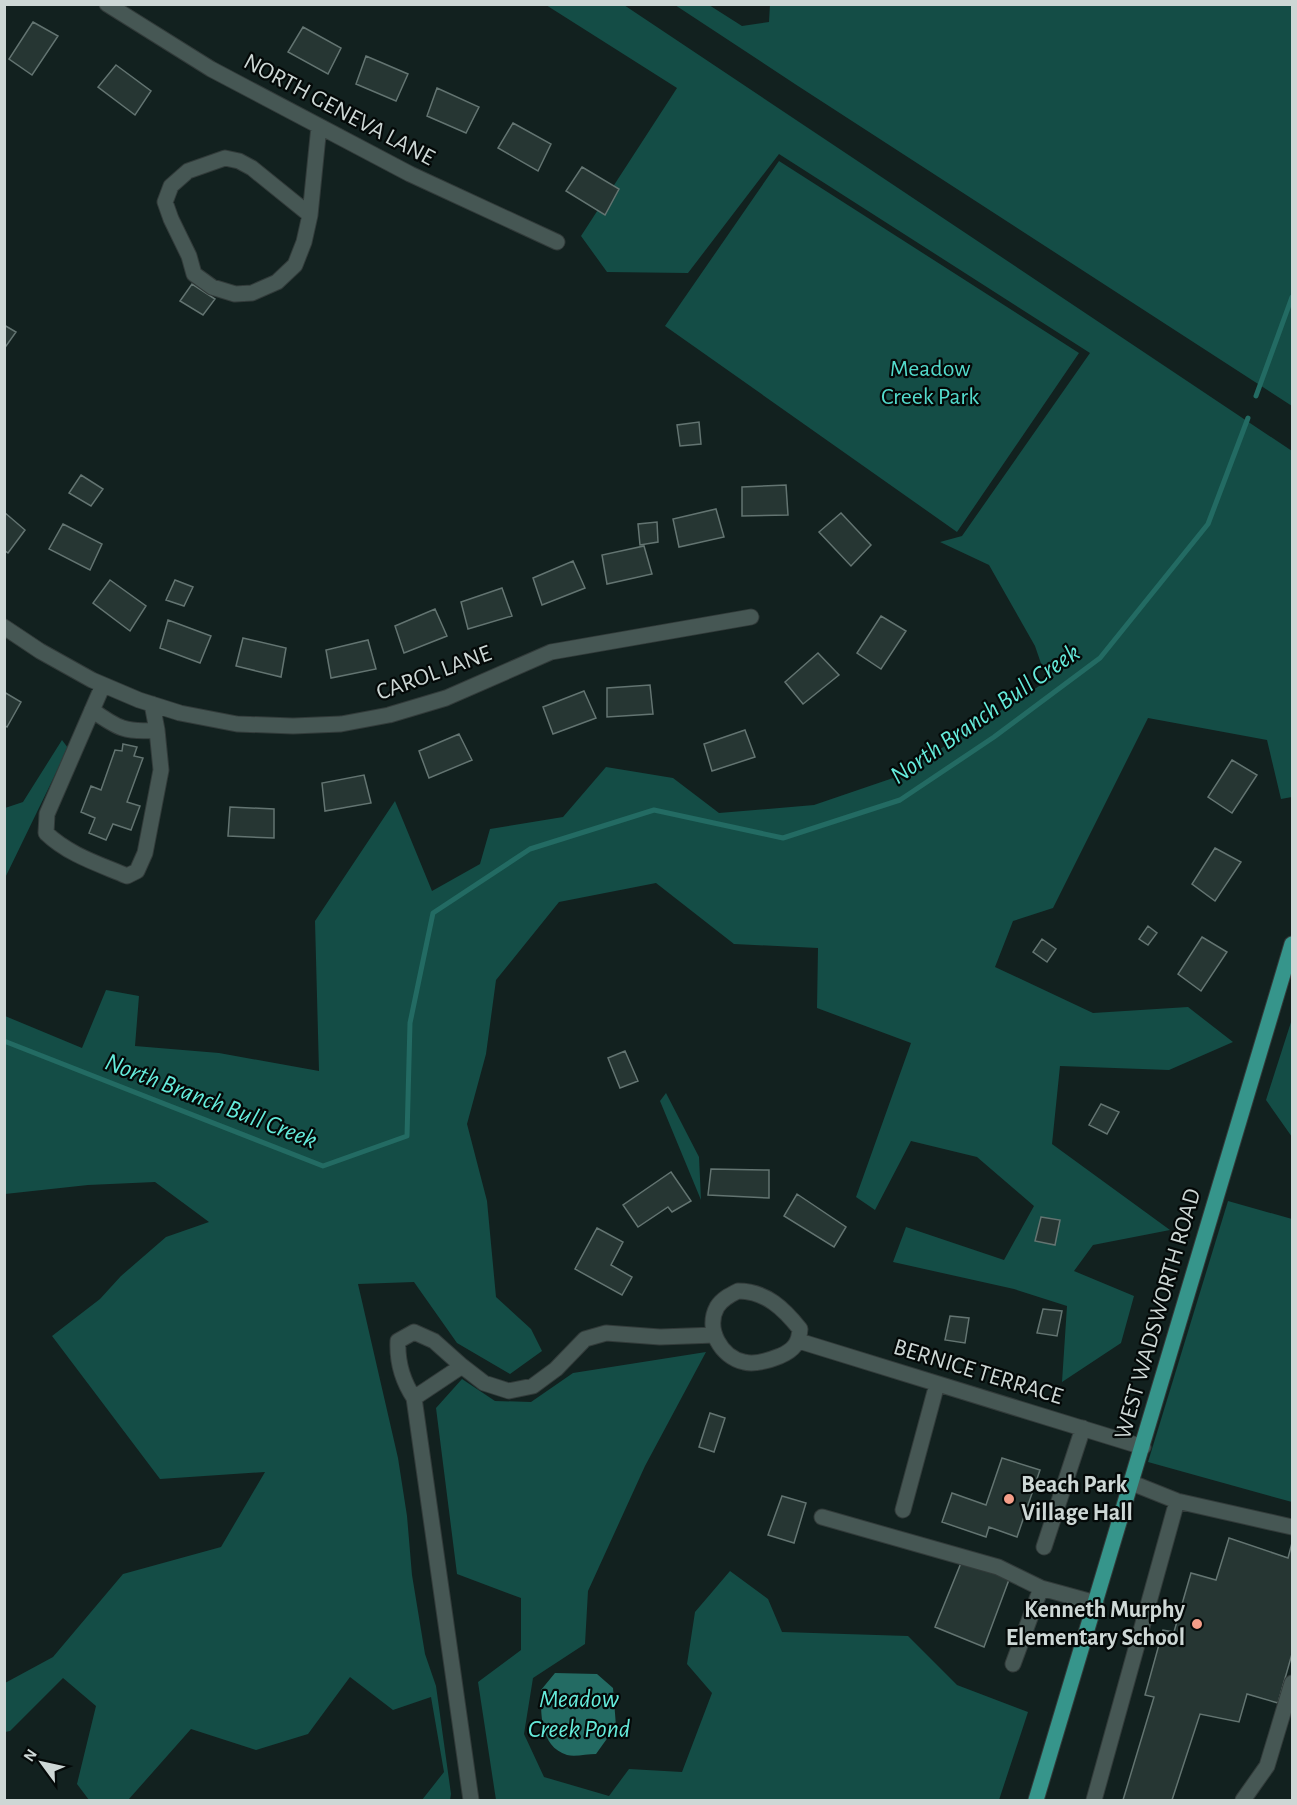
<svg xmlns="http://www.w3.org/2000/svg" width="1297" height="1805" viewBox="0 0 1297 1805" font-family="'Alegreya Sans',sans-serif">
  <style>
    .green { fill: #144d46 }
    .water { fill: #236b63 }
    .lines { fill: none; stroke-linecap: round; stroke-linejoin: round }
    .stream { stroke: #236b63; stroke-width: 5 }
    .building { fill: #263633; stroke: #637471; stroke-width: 1.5 }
    .minor-casing { stroke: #323b3a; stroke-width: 17 }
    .major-casing { stroke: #323b3a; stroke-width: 17 }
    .minor { stroke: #465754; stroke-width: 15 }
    .major { stroke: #36958b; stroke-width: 15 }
    .poi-dot { fill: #f49e89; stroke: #040908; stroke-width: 2 }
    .labels { text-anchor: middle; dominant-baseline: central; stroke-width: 4.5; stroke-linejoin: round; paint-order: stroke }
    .street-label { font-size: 24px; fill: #cdd7d5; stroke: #040908 }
    .park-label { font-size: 24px; fill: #53dbcc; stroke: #040908 }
    .poi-label { font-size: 24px; font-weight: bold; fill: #cdd7d5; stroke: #040908; text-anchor: start }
    .water-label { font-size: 26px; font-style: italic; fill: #65ebdb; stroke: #040908 }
  </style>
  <rect width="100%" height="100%" fill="#12211f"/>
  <path class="green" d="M770 4 1292 5V406L798 86 675 5H709L742 26 769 22Z
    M546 5H624L1292 451V797L1281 799 1267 740 1148 718 1053 908 1013 921 995 967 1093 1013 1188 1007 1233 1042 1169 1070 1060 1066 1052 1144 1170 1230 1093 1245 1074 1271 1134 1296 1121 1343 1062 1382 1067 1306 1014 1289 893 1262 906 1227 1004 1260 1034 1206 977 1157 911 1141 875 1210 856 1197 911 1043 817 1008 818 948 734 944 656 883 559 902 496 980 486 1054 467 1124 487 1201 496 1297 531 1329 542 1351 510 1374 457 1343 414 1282 358 1284 398 1458 407 1516 412 1575 425 1654 436 1686 451 1794 450 1800H422L444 1772 431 1697 393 1710 350 1677 308 1734 256 1750 191 1729 129 1799 130 1800H89L77 1784 96 1706 63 1678 10 1731 5 1732V1683L53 1657 123 1574 221 1547 265 1472 160 1479 52 1336 100 1299 121 1276 166 1237 209 1222 155 1182 88 1185 5 1194V1016L82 1048 106 990 139 996 135 1046 219 1053 319 1071 315 921 395 801 432 891 480 864 490 829 563 817 606 767 673 778 719 813 814 805 896 777 1047 681 1035 646 989 565 940 542 962 536 1090 353 779 154 688 273 607 272 581 236 677 88Z
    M779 161 1079 353 957 532 665 326Z
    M62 740 68 748 5 878V808L23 802Z
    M1292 1019V1137L1266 1100Z
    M666 1093 699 1157 701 1200 660 1101Z
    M1228 1201 1292 1219V1502L1148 1462Z
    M706 1352 645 1466 588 1591 585 1644 533 1678 524 1734 544 1777 609 1796 629 1769 682 1772 712 1693 687 1664 695 1612 730 1571 768 1599 782 1632 908 1636 957 1685 1028 1712 999 1800H496L478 1682 521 1650V1598L457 1574 436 1408 462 1379 495 1401 531 1402 573 1373Z"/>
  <path class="water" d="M555 1673 597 1674 613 1688 616 1726 596 1754C587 1754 575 1757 567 1755 539 1746 541 1713 541 1690Z"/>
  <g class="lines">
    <path class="stream" d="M1256 396 1292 297
      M4 1041 323 1166 407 1136 410 1023 433 913 530 849 654 810 783 838 900 800 994 737 1100 658 1208 524 1248 418"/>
  </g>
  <path class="building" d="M33 22 58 36 32 75 9 59Z
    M303 27 341 48 328 74 288 52Z
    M366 56 408 74 396 101 356 84Z
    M116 65 151 91 135 115 98 87Z
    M437 88 479 107 466 133 427 116Z
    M513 123 551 144 538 171 498 148Z
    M582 167 619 189 605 215 566 191Z
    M192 284 215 299 203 315 180 301Z
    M4 325 16 332 4 349Z
    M699 422 701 444 680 446 677 425Z
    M81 475 103 489 91 506 69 493Z
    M786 485 788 515 742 516V487Z
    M716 509 724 537 679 547 673 519Z
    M4 512 25 530 8 553 4 550Z
    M841 513 871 545 851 566 819 532Z
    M657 522 658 542 640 545 638 524Z
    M63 524 102 544 90 570 49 549Z
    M644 546 652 574 607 584 602 555Z
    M573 561 585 588 542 605 533 578Z
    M110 580 146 606 130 631 93 603Z
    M175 580 193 587 184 606 166 600Z
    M502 588 512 616 468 629 461 602Z
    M435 609 447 636 404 653 395 626Z
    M881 616 906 631 881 669 857 653Z
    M168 620 211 636 200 663 160 648Z
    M243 638 286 648 281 677 236 666Z
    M368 640 376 669 331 678 326 650Z
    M818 653 839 675 803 704 785 682Z
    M650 685 653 714 607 717V688Z
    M584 691 596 718 553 734 543 707Z
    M4 692 21 702 7 727 4 725Z
    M745 730 755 757 712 771 704 744Z
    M459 734 472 760 429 778 419 751Z
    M123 744 137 747 134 756 143 758 127 802 140 806 131 830 113 824 106 840 89 833 95 818 81 812 91 786 101 790 115 750 122 751Z
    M1232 760 1257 775 1232 813 1208 797Z
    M364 775 371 803 325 811 322 783Z
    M230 807 274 809V838L228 836Z
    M1215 848 1241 862 1215 901 1192 884Z
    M1148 926 1157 933 1148 945 1139 939Z
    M1202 937 1227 952 1201 991 1178 974Z
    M1042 939 1056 949 1047 962 1033 952Z
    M625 1051 638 1081 620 1088 608 1058Z
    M1101 1104 1119 1112 1107 1134 1089 1125Z
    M711 1169 769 1170V1198L708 1195Z
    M671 1172 691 1201 672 1212 668 1207 638 1227 623 1205Z
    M797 1194 846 1227 834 1247 784 1216Z
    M1041 1217 1060 1220 1055 1245 1035 1241Z
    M597 1228 623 1242 611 1265 632 1277 622 1295 575 1269Z
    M1043 1309 1062 1311 1057 1336 1037 1333Z
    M950 1316 969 1318 965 1343 945 1340Z
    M710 1413 725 1418 714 1452 699 1447Z
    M1002 1458 1040 1470 1017 1537 989 1527 986 1537 942 1522 952 1493 986 1505Z
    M782 1496 806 1503 794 1543 768 1535Z
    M1229 1538 1288 1558 1292 1543V1654L1278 1703 1247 1694 1239 1722 1200 1714 1172 1800H1123L1154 1697 1145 1695 1163 1630 1174 1632 1191 1573 1216 1580Z
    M961 1563 1010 1577 984 1647 935 1627Z"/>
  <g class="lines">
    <defs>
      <path id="minor" d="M107 4 211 69 410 174 557 242
        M310 215 252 168 239 161 225 158 188 171 171 186 165 202 171 219 189 256 194 274 212 287 235 294 252 293 277 282 295 265 304 242 310 215 319 126
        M4 627 40 651 92 680 139 700 180 713 237 724 293 726 341 724 389 715 446 698 551 652 751 617
        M103 685 47 814 46 833C69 855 99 864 127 876L137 871 145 853 161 770 157 730 152 704
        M92 710C117 728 126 733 157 730
        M738 1291C766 1291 784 1309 800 1329 799 1343 794 1350 780 1356 770 1360 755 1365 744 1362 721 1357 705 1329 717 1307 722 1299 730 1295 738 1291Z
        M799 1341 1143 1447
        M414 1398C402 1380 397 1362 398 1341L414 1332 434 1341 462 1366
        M1132 1483 1177 1501 1292 1527
        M903 1510 937 1384
        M822 1517 998 1567 1041 1588 1096 1603
        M1044 1547 1083 1428
        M1013 1664 1041 1588
        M471 1800 414 1398 462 1366 484 1383 509 1391 533 1386 556 1369 585 1339 606 1333 660 1337 715 1335
        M1094 1800 1177 1501
        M1243 1800 1267 1766 1292 1683"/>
      <path id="major" d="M1036 1800C1122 1515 1205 1229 1292 944"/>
    </defs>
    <use href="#minor" class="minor-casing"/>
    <use href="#major" class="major-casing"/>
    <use href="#minor" class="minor"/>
    <use href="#major" class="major"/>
  </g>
  <g class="poi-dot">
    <circle cx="1009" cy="1499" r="6"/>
    <circle cx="1197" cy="1624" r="6"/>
  </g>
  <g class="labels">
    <g class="street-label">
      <text transform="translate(339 110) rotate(28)">NORTH GENEVA LANE</text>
      <text transform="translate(434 673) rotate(-20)">CAROL LANE</text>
      <text transform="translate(1158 1314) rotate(-74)">WEST WADSWORTH ROAD</text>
      <text transform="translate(978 1372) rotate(17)">BERNICE TERRACE</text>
    </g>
    <g class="park-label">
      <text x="930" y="369">Meadow<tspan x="930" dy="28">Creek Park</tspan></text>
    </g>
    <g class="poi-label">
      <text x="1021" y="1485">Beach Park<tspan x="1021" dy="28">Village Hall</tspan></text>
      <text x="1185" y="1610" text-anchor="end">Kenneth Murphy<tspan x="1185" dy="28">Elementary School</tspan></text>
    </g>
    <g class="water-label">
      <text transform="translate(985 714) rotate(-35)">North Branch Bull Creek</text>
      <text transform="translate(211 1101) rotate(21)">North Branch Bull Creek</text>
      <text x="579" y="1699">Meadow<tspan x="579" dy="30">Creek Pond</tspan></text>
    </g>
  </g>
  <rect width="1297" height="1805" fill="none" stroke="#cdd7d5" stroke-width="12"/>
  <g transform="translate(42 1763) rotate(303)" stroke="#040908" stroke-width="4.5" paint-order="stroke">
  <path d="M0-4.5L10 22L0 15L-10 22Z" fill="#cdd7d5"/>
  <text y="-9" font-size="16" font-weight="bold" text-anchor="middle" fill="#cdd7d5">N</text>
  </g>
</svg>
